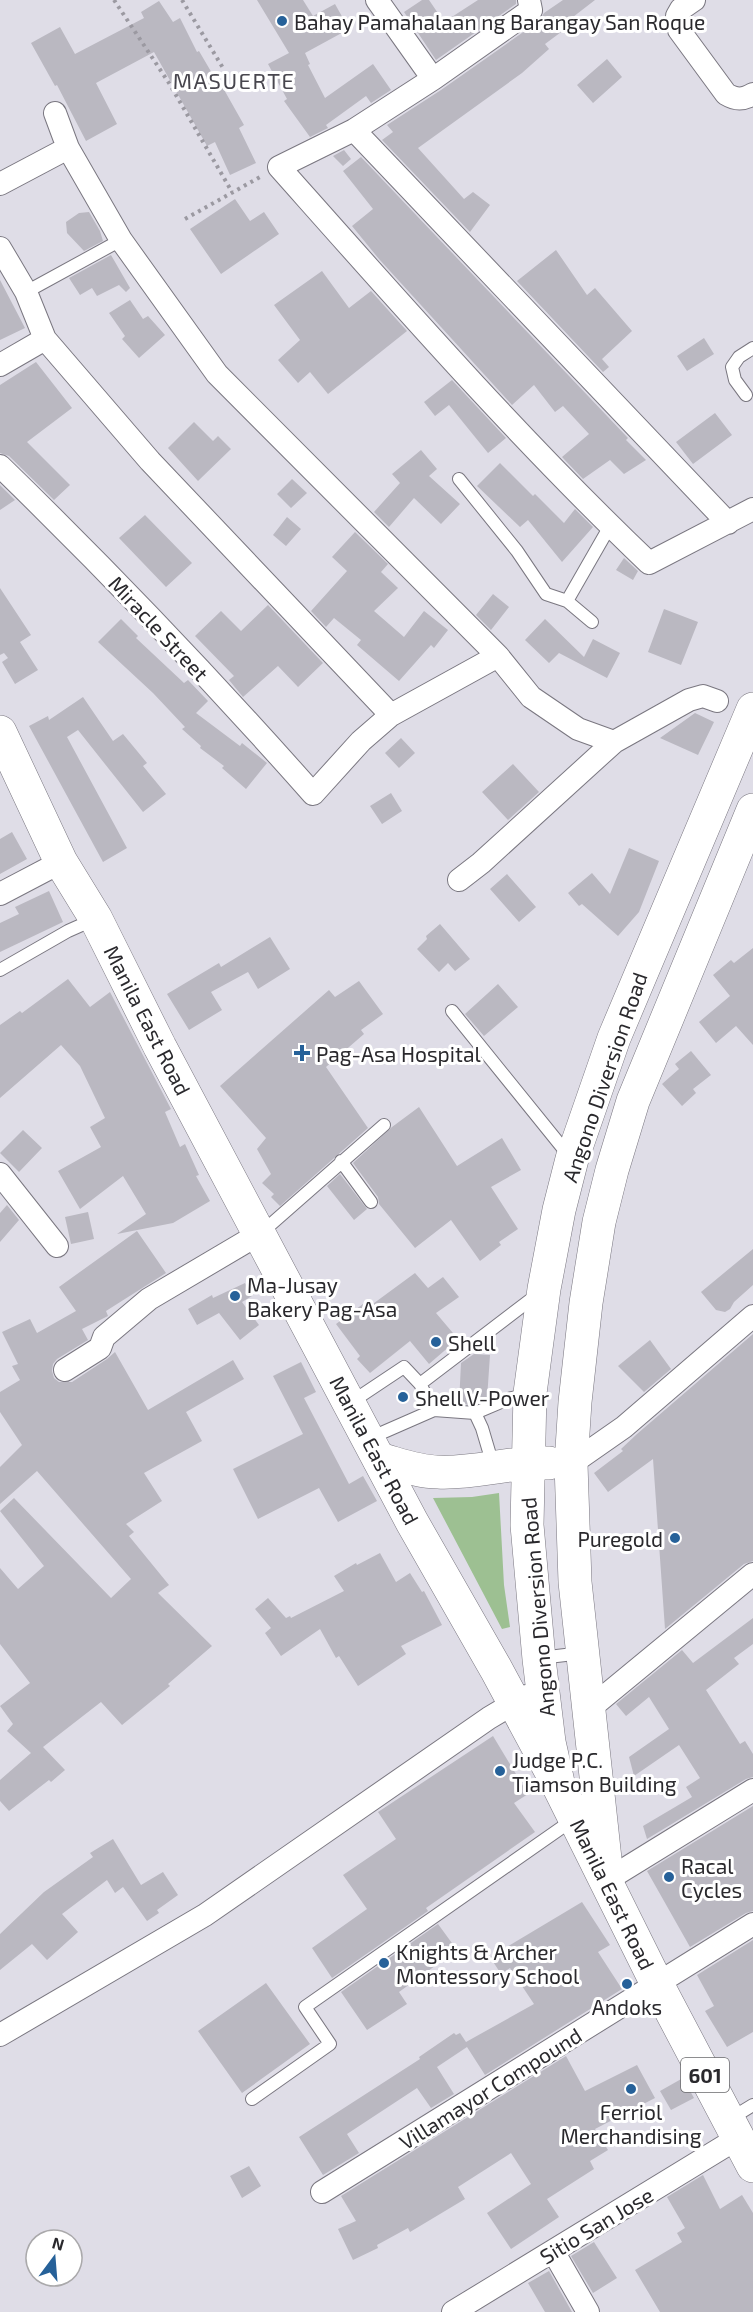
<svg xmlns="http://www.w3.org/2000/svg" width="753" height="2312" viewBox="0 0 753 2312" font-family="'Exo 2',sans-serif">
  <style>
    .green { fill: #9dc092 }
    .building { fill: #bab8c1 }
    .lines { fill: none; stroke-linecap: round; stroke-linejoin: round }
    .service-casing { stroke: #7a7780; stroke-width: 14 }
    .minor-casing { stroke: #7a7780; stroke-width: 24 }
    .secondary-casing { stroke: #7a7780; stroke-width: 34 }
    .primary-casing { stroke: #7a7780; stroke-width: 34 }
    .path { stroke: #9b99a1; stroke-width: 4; stroke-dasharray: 3 4.5; stroke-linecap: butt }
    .service { stroke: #fff; stroke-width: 12 }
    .minor { stroke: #fff; stroke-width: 22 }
    .secondary { stroke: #fff; stroke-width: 33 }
    .primary { stroke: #fff; stroke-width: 33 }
    .poi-dot { fill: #266199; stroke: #fff; stroke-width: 2 }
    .labels { text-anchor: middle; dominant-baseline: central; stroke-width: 6; stroke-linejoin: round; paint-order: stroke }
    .shield { fill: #fff; stroke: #6a696c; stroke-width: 1.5 }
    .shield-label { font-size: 20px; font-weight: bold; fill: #2a292d }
    .poi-label { font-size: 21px; fill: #2a292d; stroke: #fff; text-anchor: start }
    .street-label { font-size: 21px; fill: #2a292d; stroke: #fff }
    .neighbourhood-label { font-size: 22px; letter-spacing: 1.5px; fill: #48464e; stroke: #fff }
  </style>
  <rect width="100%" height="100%" fill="#dfdde7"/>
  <path class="green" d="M499 1493 504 1585 510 1627 502 1629 433 1498 472 1497Z"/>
  <path class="building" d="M257 0H303L313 16 335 4 349 29 305 53 310 64 308 65 325 98 373 64 391 90 371 103 366 96 326 125 328 128 310 137 284 101 287 99 268 64 289 53Z
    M422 0H429L444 22 478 0H516V4L436 60 404 12Z
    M563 0H595L573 17 576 21 545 44 549 49 522 73 418 148 464 199 473 192 490 205 470 232 382 140 393 132 387 125 441 90 539 21 544 13Z
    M159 1 173 22 180 18 197 52 199 51 216 80 218 79 244 125 239 128 256 163 230 175 215 142 207 146 154 52 96 83 117 124 86 141 57 85 55 86 31 43 60 27 75 54 144 18 141 12Z
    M607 59 622 77 593 103 577 85Z
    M344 150 351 159 343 166 333 156Z
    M361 157 628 438 626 440 646 460 624 474 610 460 583 479 562 457 589 434 563 406 555 412 534 385 512 405 379 259 352 226 373 209 343 171Z
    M235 199 250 221 264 212 279 234 221 274 190 229Z
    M89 212 100 231 103 241 84 251 67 233 66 222 79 213Z
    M556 250 587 295 595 288 632 331 602 359 609 367 603 372 517 281Z
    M111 255 130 288 126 292 119 285 97 296 92 288 80 295 69 278Z
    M322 271 349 308 371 291 407 331 328 394 310 372 298 383 278 360 300 340 274 305Z
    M0 280 25 328 0 340Z
    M130 300 143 319 148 316 165 335 139 358 122 339 125 336 109 313Z
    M704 338 714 354 687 371 677 356Z
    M36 362 72 408 27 442 70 485 54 500 9 456 0 453V385Z
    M452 380 506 438 488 453 449 405 435 416 424 402Z
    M715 413 732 435 693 464 676 442Z
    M194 422 213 441 218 436 231 449 198 481 168 448Z
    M421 450 437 469 429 476 460 504 441 524 414 498 389 527 374 512 400 483 392 474Z
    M500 463 533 496 535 494 564 523 575 509 593 527 562 562 528 520 520 527 477 486Z
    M292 479 307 493 291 508 277 494Z
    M0 485 15 500 0 510Z
    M145 515 192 563 166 587 119 538Z
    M287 517 301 529 286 546 273 535Z
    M355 532 388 564 381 572 398 588 374 611 404 637 424 611 448 630 434 648 431 645 399 681 357 645 361 640 334 618 326 627 311 611 347 571 332 557Z
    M624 558 638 571 633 580 616 570Z
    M0 588 31 635 20 642 38 670 15 684 2 662 8 658 4 653 0 655Z
    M493 594 509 607 491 630 476 615Z
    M268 605 323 663 298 687 278 666 243 697 229 680 234 676 195 636 221 611 241 631Z
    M664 609 698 622 681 665 648 652Z
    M121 619 138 636 136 638 184 683 188 680 208 701 196 713 240 746 242 743 267 763 246 789 222 768 224 766 200 748 201 746 182 729 185 727 153 693 98 642Z
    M545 619 584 657 593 639 620 653 607 678 559 653 549 663 525 640Z
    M83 697 113 741 123 734 147 763 143 766 166 794 143 812 78 730 67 737 127 848 103 862 29 726 48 716 49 720Z
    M695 713 714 722 698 755 660 738Z
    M401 738 415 753 399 768 385 753Z
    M513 764 539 792 508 820 482 792Z
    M391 793 402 811 382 824 370 806Z
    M12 832 27 859 0 874V839Z
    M629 848 659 861 639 912 618 936 582 904 579 906 568 893 592 873 610 894Z
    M507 874 536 907 519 922 490 889Z
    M49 891 63 922 0 952V923L19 914 15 907Z
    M440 924 470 959 455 971 448 963 439 972 417 949 427 939 426 936Z
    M270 937 290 969 258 989 248 972 211 992 222 1010 189 1030 167 994 219 963 221 967Z
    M753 948V1045L736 1026 716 1043 699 1022 730 996 713 975 731 960 734 963Z
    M68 979 90 1007 110 992 171 1109 165 1112 180 1147 185 1144 199 1175 196 1176 210 1201 173 1223 117 1234 146 1214 123 1176 80 1209 58 1171 101 1147 90 1127 105 1118 80 1066 61 1045 0 1098V1025L20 1011 22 1013Z
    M359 981 383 1014 361 1030 364 1034 326 1067 368 1128 280 1206 271 1197 274 1194 262 1183 271 1174 257 1149 266 1138 220 1086 329 990 335 997Z
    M498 984 518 1007 484 1036 465 1014Z
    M691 1051 711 1075 693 1089 696 1093 682 1106 662 1084 679 1069 675 1064Z
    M419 1107 457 1166 502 1138 521 1170 491 1187 518 1229 499 1242 501 1245 480 1261 451 1220 415 1248 379 1204 378 1197 353 1163 392 1127Z
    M23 1130 42 1148 19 1172 0 1153Z
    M340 1174 367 1209 354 1220 327 1186Z
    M7 1205 19 1220 0 1242V1213Z
    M88 1212 94 1239 71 1244 65 1217Z
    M137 1231 166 1273 106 1311 108 1316 82 1329 88 1340 57 1359 53 1364 52 1371 54 1378 59 1382H72L107 1359 115 1352 148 1410 233 1360 244 1379 186 1412 202 1441 144 1473 162 1501 126 1524 134 1532 129 1536 169 1585 158 1593 212 1646 168 1684 170 1686 122 1725 101 1702 43 1747 65 1770 51 1782 49 1780 9 1811 0 1801V1780L31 1753 7 1731 13 1724 0 1706 30 1683 0 1644V1568L18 1589 44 1566 0 1511 14 1498 111 1598 131 1579 37 1471 0 1504V1467L22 1445 0 1412V1392L20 1380 12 1366 18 1364 2 1332 30 1319 37 1333 76 1311 59 1287Z
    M753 1249V1285L734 1302 730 1309 725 1312 716 1310 701 1292Z
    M415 1273 428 1288 443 1277 459 1297 436 1313 458 1339 429 1364 410 1341 370 1373 357 1359 360 1356 336 1324 363 1304 366 1309Z
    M245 1283 252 1296 242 1302 259 1325 240 1340 219 1313 197 1325 188 1309 212 1295 213 1298Z
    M753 1334V1561L744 1564 665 1629 653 1459 608 1492 594 1473 623 1451 621 1449 637 1434Z
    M650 1340 671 1369 644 1392 618 1366Z
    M474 1354 490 1355 487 1399 474 1405 459 1404 461 1363Z
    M301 1362 316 1392 304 1398 349 1484 363 1476 377 1501 338 1522 319 1488 258 1519 233 1469 303 1434 273 1376Z
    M380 1553 396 1582 410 1573 422 1592 424 1591 442 1625 401 1646 406 1654 358 1686 339 1656 336 1658 320 1629 281 1656 265 1633 271 1628 255 1609 268 1598 286 1618 290 1616 291 1618 344 1591 334 1576 356 1563 357 1565Z
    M753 1618V1644L734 1658 739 1664 706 1690 740 1744 745 1741 753 1754V1777L746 1779 647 1839 643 1826 692 1797 686 1787 700 1778 679 1745 634 1776 629 1757 669 1729 649 1697 626 1716 616 1704 682 1650 693 1663Z
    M493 1736 528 1794 514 1803 535 1832 426 1908 428 1911 332 1978 312 1948 367 1909 343 1875 396 1839 378 1812Z
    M753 1806V1911L746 1913 690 1947 647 1871Z
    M113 1839 141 1885 163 1872 178 1895 157 1910 159 1913 147 1921 123 1887 115 1893 107 1880 62 1914 78 1932 47 1960 32 1944 0 1970V1934L44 1892 93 1857 90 1853Z
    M582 1902 610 1945 598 1952 622 1989 485 2075 467 2047 437 2067 454 2094 431 2108 417 2088 347 2134 359 2153 323 2175 299 2137 420 2059 419 2057 454 2033 456 2035 460 2033 466 2042 534 2004 510 1968 501 1974 490 1957Z
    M438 1924 457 1950 399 1992 407 2004 367 2030 341 1992Z
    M753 1940V2032L727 2047 705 2011 714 2006 697 1975Z
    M266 1983 310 2044 242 2093 198 2031Z
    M566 2056 585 2091 637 2065 655 2098 595 2129 608 2150 590 2161 594 2169 547 2199 559 2217 511 2249 487 2213 531 2184 511 2153 458 2187 465 2199 410 2232 408 2228 377 2245 378 2248 353 2260 338 2229 356 2221 341 2196Z
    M683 2078 694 2098 671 2110 660 2091Z
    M249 2166 261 2186 242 2198 230 2176Z
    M703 2175 720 2209 742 2195 753 2213V2312H660L635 2270 682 2242 677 2233 685 2228 667 2197Z
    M594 2242 617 2278 593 2293 571 2256Z
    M549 2271 572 2312H545L528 2283Z"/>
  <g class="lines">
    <defs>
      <path id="service" d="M26 292 121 240
        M746 395 735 380 732 367 739 357 753 348
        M459 479 517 551 546 594 567 601 592 622
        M567 601 610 526
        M0 970 68 931 95 919
        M452 1011 570 1157
        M341 1161 371 1202
        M261 1233 384 1125
        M420 1384 538 1294
        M350 1403 404 1367 420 1384 434 1410
        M475 1413 482 1428 493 1465
        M370 1438 434 1410 475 1413 508 1399 529 1394
        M540 1658 582 1653
        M252 2099 330 2044 305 2007 574 1819
        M730 2119 753 2105"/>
      <path id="minor" d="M377 0 433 79
        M529 0 531 10 433 79 354 130 279 167C399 302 518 438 649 563L753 509
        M694 0 681 9 677 16 679 30 726 94C736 100 743 100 753 94
        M55 113 68 148 121 240 217 374 498 656 531 697 578 729 614 742 689 700 703 696 717 701
        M354 130 728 523
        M0 184 68 148
        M0 248 26 292 45 339 150 461 391 715
        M0 365 45 339
        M0 466C108 571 213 681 313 794L361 741 391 715 498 656
        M459 880 481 863 614 742
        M0 894 61 862
        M0 1174 57 1246
        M65 1370 100 1348 104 1337 149 1299 259 1234
        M571 1464 624 1427 753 1316
        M588 1710 753 1574
        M607 1880 753 1790
        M0 2035 205 1915 489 1718 526 1696
        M322 2192 753 1924
        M553 2251 588 2312
        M453 2312 738 2138"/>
      <path id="secondary" d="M0 732 61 862 96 919 160 1047 412 1522 496 1669 553 1775"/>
      <path id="primary" d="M753 709 614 1038 572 1159 559 1210 544 1289 530 1393 527 1525 539 1659 549 1742 559 1787 657 1984 753 2166
        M379 1459C398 1464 418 1472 438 1472 476 1474 511 1461 549 1463
        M605 1859 575 1582 571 1464 575 1402 586 1303 599 1222 612 1170 633 1101 753 810"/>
    </defs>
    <use href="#service" class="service-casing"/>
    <use href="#minor" class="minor-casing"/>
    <use href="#secondary" class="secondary-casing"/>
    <use href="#primary" class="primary-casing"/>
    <path class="path" d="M114 0 169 83 232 192
      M182 0 223 68
      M185 219 260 177"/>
    <use href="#service" class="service"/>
    <use href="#minor" class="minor"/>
    <use href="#secondary" class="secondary"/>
    <use href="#primary" class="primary"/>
  </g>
  <g class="poi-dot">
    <circle cx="282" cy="21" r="6"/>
    <path d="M299 1044h6v6h6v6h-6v6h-6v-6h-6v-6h6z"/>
    <circle cx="235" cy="1296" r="6"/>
    <circle cx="436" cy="1342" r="6"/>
    <circle cx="403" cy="1397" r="6"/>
    <circle cx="675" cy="1538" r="6"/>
    <circle cx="500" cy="1771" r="6"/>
    <circle cx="669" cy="1877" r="6"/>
    <circle cx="384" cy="1963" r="6"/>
    <circle cx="627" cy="1984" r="6"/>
    <circle cx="631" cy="2089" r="6"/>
  </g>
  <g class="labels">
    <rect class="shield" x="681" y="2058" width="48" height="34" rx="4.5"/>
    <g class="shield-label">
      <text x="705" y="2075">601</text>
    </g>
    <g class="poi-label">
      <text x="294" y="21">Bahay Pamahalaan ng Barangay San Roque</text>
      <text x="316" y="1053">Pag-Asa Hospital</text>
      <text x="247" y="1284">Ma-Jusay<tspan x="247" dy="24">Bakery Pag-Asa</tspan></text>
      <text x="448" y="1342">Shell</text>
      <text x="415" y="1397">Shell V-Power</text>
      <text x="663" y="1538" text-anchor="end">Puregold</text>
      <text x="512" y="1759">Judge P.C.<tspan x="512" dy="24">Tiamson Building</tspan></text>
      <text x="681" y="1865">Racal<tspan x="681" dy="24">Cycles</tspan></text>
      <text x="396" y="1951">Knights &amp; Archer<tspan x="396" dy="24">Montessory School</tspan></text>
      <text x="627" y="2006" text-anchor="middle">Andoks</text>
      <text x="631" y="2111" text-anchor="middle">Ferriol<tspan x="631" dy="24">Merchandising</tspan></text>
    </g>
    <g class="street-label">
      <text transform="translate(159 628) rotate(47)">Miracle Street</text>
      <text transform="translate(148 1020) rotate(63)">Manila East Road</text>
      <text transform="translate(604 1077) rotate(-71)">Angono Diversion Road</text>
      <text transform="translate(375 1450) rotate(62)">Manila East Road</text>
      <text transform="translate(537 1607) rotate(-95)">Angono Diversion Road</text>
      <text transform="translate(613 1894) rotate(64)">Manila East Road</text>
      <text transform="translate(490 2088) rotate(-32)">Villamayor Compound</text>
      <text transform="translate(596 2225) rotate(-31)">Sitio San Jose</text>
    </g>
    <g class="neighbourhood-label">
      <text x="234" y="80">MASUERTE</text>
    </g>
  </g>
  <g transform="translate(54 2258) rotate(16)"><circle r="28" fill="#ffffff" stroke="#aaa9ab" stroke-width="1.5"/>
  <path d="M0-4.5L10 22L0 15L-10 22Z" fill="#266199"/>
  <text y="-9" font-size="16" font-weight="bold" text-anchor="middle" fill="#2a292d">N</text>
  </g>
</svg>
